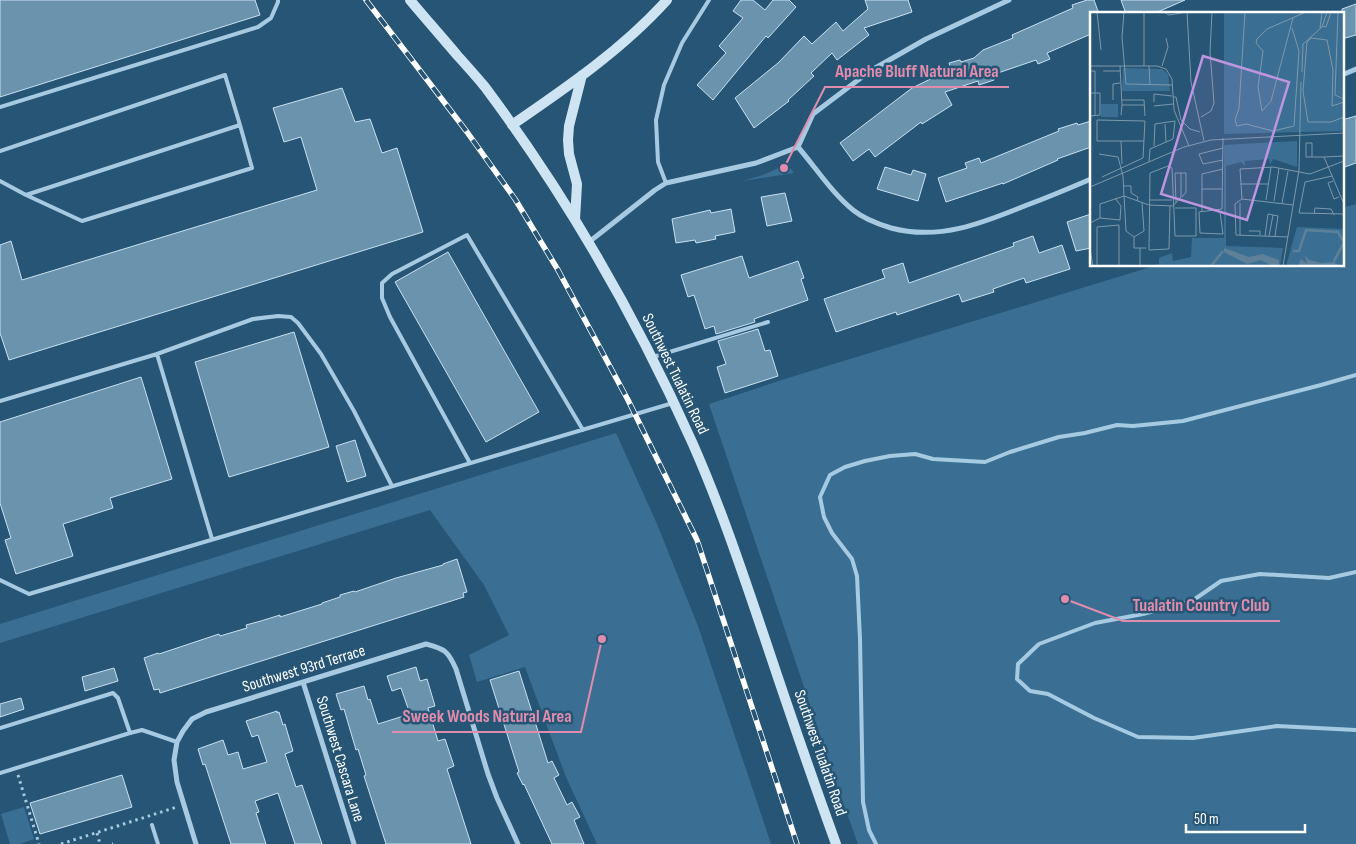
<svg xmlns="http://www.w3.org/2000/svg" width="1356" height="844" viewBox="0 0 1356 844" font-family="'Sofia Sans Condensed',sans-serif">
  <style>
    .green { fill: #3a6f93 }
    .building { fill: #6a93ae; stroke: #c8e1f2 }
    .lines { fill: none; stroke-linecap: round; stroke-linejoin: round }
    .path { stroke: #a6cae2; stroke-width: 3; stroke-dasharray: 2.5 4; stroke-linecap: butt }
    .lane { stroke: #a6cae2; stroke-width: 4 }
    .street { stroke: #a6cae2; stroke-width: 5 }
    .secondary { stroke: #cfe4f2; stroke-width: 10 }
    .rail-casing { stroke: #fff; stroke-width: 5.5 }
    .rail { stroke: #265575; stroke-width: 4; stroke-dasharray: 11; stroke-linecap: butt }
    .labels { text-anchor: middle; dominant-baseline: central; stroke-width: 5; stroke-linejoin: round; paint-order: stroke }
    .street-label { font-size: 16px; fill: #fff; stroke: #265575 }
    .inset-river { fill: none; stroke: #5e8199; stroke-width: 2.5 }
    .inset-road { fill: none; stroke: #7d99ac; stroke-width: 1 }
    .view { fill: #bd96df; fill-opacity: 0.15; stroke: #bd96df; stroke-width: 2.5 }
    .inset-edge { fill: none; stroke: #fff; stroke-width: 2.5 }
    .leader { fill: none; stroke: #e08cad; stroke-width: 2 }
    .callout-dot { fill: #e08cad; stroke: #265575; stroke-width: 2 }
    .callout-label { font-size: 18px; text-anchor: middle; font-weight: bold; fill: #e08cad; stroke: #265575; stroke-width: 5; stroke-linejoin: round; paint-order: stroke }
  </style>
  <rect width="100%" height="100%" fill="#265575"/>
  <path class="green" d="M787 164 794 173 742 181 763 175Z
    M1356 204V844H858L840 794 709 404 788 378 1157 265H1342V208Z
    M616 433 657 524 698 626 771 844H597L566 777 525 667 477 682 469 655 509 635 484 585 430 510 0 643V624Z
    M24 807 34 839 20 844H10L1 814Z"/>
  <path class="building" d="M0 0H255L260 15 0 97Z
    M741 0H753L765 10 773 0H789L796 7 768 38 766 36 713 100 697 85 726 53 719 46 743 18 733 11Z
    M865 0H908L912 12 864 28 869 35 837 60 832 53 811 73 814 76 788 100 789 101 754 128 735 98 778 63 804 36 812 44 836 22 843 31 868 9Z
    M1087 0H1094L1099 14H1091V34L1047 53 1050 59 1038 64 1036 60 992 75 994 80 979 85 978 81 945 92 952 105 922 124 921 122 875 157 869 149 853 161 840 143 912 88 951 69 949 63 960 60 961 62 974 58 983 50 1013 38 1012 35 1073 8 1072 5Z
    M1121 0H1185L1153 14H1126Z
    M1356 4V35L1342 39V9Z
    M342 88 355 122 370 119 382 153 397 148 423 232 9 360 0 333V245L11 241 22 280 317 190 301 137 284 142 273 108Z
    M1356 116V163L1342 168V120Z
    M1091 121V147L1057 159 1058 160 1003 184V183L946 202 938 178 967 168 965 163 979 158 981 163 1059 131 1058 129 1077 123 1078 125Z
    M885 167 911 175 913 170 926 174 918 201 877 189Z
    M785 193 792 221 767 226 761 197Z
    M731 209 735 232 715 236 716 239 696 243 695 240 676 243 672 219 710 210 711 213Z
    M1091 214V248L1076 251 1067 222Z
    M1033 236 1039 253 1062 245 1070 269 1026 283 1024 278 993 289 994 292 962 302 959 294 897 315 896 312 836 332 824 299 885 278 882 270 903 263 909 283 1014 246 1013 243Z
    M448 252 539 412 486 442 395 282Z
    M742 256 749 278 798 261 804 278 801 279 808 300 754 319 755 322 716 334 714 326 705 329 694 295 688 297 681 275Z
    M758 329 765 351 770 350 778 376 725 393 717 367 726 364 718 341Z
    M294 332 329 447 229 477 195 362Z
    M141 377 172 479 110 498 113 508 63 524 73 556 16 574 5 540 11 538 0 503V422Z
    M355 440 366 476 347 482 336 446Z
    M457 559 467 592 463 593 464 597 160 693 159 689 154 690 144 658 158 653 159 654 219 634 220 636 247 628 246 625 261 621 280 615V617L322 604V603L340 597V595L354 591 355 592 396 578 443 565V564Z
    M416 667 420 681 427 679 435 706 428 708 438 741 445 739 454 766 447 769 471 844H386L364 776 366 775 358 749 356 750 344 709 341 710 336 694 364 686 368 700 370 699 378 724 410 714 401 688 392 691 387 676Z
    M114 668 118 681 85 691 82 677Z
    M519 671 548 763 552 761 559 775 554 778 567 805 572 802 580 817 574 820 584 844H552L524 784 523 785 517 773 519 772 490 680Z
    M21 698 24 709 0 717V704Z
    M277 711V713L279 712 283 725 285 724 293 751 285 754 296 787 302 785 322 844H295L278 793 255 801 259 812 256 813 266 844H231L205 764 203 765 198 749 223 740 228 755 238 752 243 769 267 762 258 735 252 737 246 721Z
    M122 775 132 807 40 834 30 803Z"/>
  <g class="lines">
    <path class="path" d="M18 775 39 844
      M97 833 100 844
      M61 844 177 807
      M112 844H113"/>
    <path class="lane" d="M0 107 258 27 271 18 278 2V0
      M0 151 225 75 240 125 26 195 0 181
      M666 183 658 162 656 120 664 85 682 43 709 0
      M26 195 82 221 252 168 240 125
      M157 354 253 319 278 316 291 317 298 323 321 354 354 411 392 486
      M653 357 768 322
      M0 401 157 354 212 539
      M470 463 390 317 382 298V283L392 274 467 235 583 430
      M1356 572 1329 578 1260 574 1221 581 1192 601 1143 614 1095 623 1039 644 1018 664 1017 679 1030 691 1048 694 1094 718 1138 737 1193 738 1277 726 1356 730
      M0 580 29 594 673 403
      M0 728 113 693 118 698 130 733 142 730 177 742
      M0 773 130 733
      M152 825 158 844
      M876 844 869 830 863 802 860 639 857 576 852 559 832 533 824 517 820 497 830 475 845 467 865 461 890 456 915 454 933 459 985 462 1010 452 1059 437 1085 433 1117 425 1133 426 1183 421 1321 385 1356 375"/>
    <path class="street" d="M1342 75 1356 69
      M798 147C816 168 832 193 853 210 864 219 878 224 891 228 939 241 983 223 1027 205 1049 197 1070 188 1091 179
      M589 242 655 190 666 183 756 163 798 147 813 114 870 71 926 39 1009 0
      M303 682 354 844
      M196 844 177 782 174 760 177 742 183 731 192 719 206 712 426 644C445 649 448 651 456 669L488 774 497 798 518 844"/>
    <path class="secondary" d="M410 0C425 18 441 36 457 55 466 65 476 76 485 87 567 197 636 317 692 442 720 505 742 571 764 636 787 705 811 775 836 844
      M512 125C566 88 623 49 667 0
      M575 220 577 184 569 154 568 140 569 126 582 75"/>
    <defs>
      <path id="rail" d="M366 0 467 132 515 199 558 270 628 400 697 540 797 844"/>
    </defs>
    <use href="#rail" class="rail-casing"/>
    <use href="#rail" class="rail"/>
  </g>
  <g class="labels">
    <g class="street-label">
      <text transform="translate(675 374) rotate(64)">Southwest Tualatin Road</text>
      <text transform="translate(304 669) rotate(-17)">Southwest 93rd Terrace</text>
      <text transform="translate(820 753) rotate(71)">Southwest Tualatin Road</text>
      <text transform="translate(340 759) rotate(73)">Southwest Cascara Lane</text>
    </g>
  </g>
  <g transform="translate(1090 12)">
    <rect width="254" height="254" fill="#265575"/>
    <path d="M134 0H254V119L134 122ZM33 56 72 57 78 62 80 79H32ZM11 92H28V105H11ZM207 129V155L183 147 180 153 179 147 155 149V154L151 150 136 154V234L193 236 190 254H61L69 252V246L82 241 83 249 101 245 102 226H134V133ZM207 215 254 217V254H196Z" fill="#3a6f93"/>
    <path d="M134 236 159 245 173 242 189 248V253L182 254 171 248 157 252 134 240ZM215 243 219 248 231 251 243 250 245 247V251L251 254H208L211 247 217 252Z" fill="#5e8199"/>
    <path class="inset-river" d="M203 239H209L216 218 248 220 253 229M244 249 254 230M121 254 133 239"/>
    <path class="inset-road" d="M7 0 11 38M34 0 32 25 36 72 82 73M54 0V54M74 0 79 3 97 0M97 0 101 70 114 129M155 0 149 96 145 108 147 114 156 112 183 119 204 114 209 39 202 16M248 0 245 83 254 87M203 6 181 89 172 99 168 75 173 39 166 31 167 27 177 17 216 0M232 14 236 15 241 0M230 16 232 0M0 54H67L76 57 82 67 84 98 99 134M30 54 32 93M59 54 60 73M72 54 78 35 76 26M0 59H5V103M13 59H30M212 60 213 32 232 15 237 0M0 81H10V103L0 104M83 85H86L91 108 100 117 110 120M23 88V72L30 71M32 88H54L55 104M64 90V82L82 84M254 90 242 94 243 58 237 28 221 26 217 30 213 79 218 110H241L254 105M64 94 83 92M31 103 32 93H54M111 105 121 99 124 91 120 40 122 0M75 112 76 130M31 129 32 152M64 134 65 112 85 109M9 142 28 145 33 164 34 184 59 193 83 194 91 185V161H85L86 191M222 145V131H216V145H234L254 192M234 145 254 144M133 148 113 152 109 142 133 136M59 150 60 137 83 127 85 109M91 161H96V180L92 185M242 164 215 170 209 201 254 202M12 165 53 146 55 109 7 108V129H54M243 169 238 171 244 187 249 185M150 172H178M33 174H41V181L48 185 47 189M0 175 94 135 121 128 254 121M112 177V162L133 157M152 187 145 192 146 223 198 225M60 188H82M176 188 181 155M184 189 189 156M150 191V223M192 191 198 159M203 193 152 187 150 157 183 155 220 162 254 149M80 194 79 237 59 238 60 161 78 154 82 156 85 224H106V196H85M112 200V177H132M130 200 133 222 110 221 109 200 132 197 133 126M224 202 225 196 241 197 244 203M10 206 30 208 31 194 25 186M0 211 10 206V192L34 184 36 219 44 225V236H56M159 219H170V223M175 224 178 202 188 204 185 224M179 224 183 203M44 225 54 219 52 191M0 237 3 254M7 254V215L29 213V254M50 254V236M193 254 209 158 211 70"/>
    <path class="view" d="M113 44 199 70 157 208 71 182Z"/>
    <rect width="254" height="254" class="inset-edge"/>
  </g>
  <path class="leader" d="M784 168L825 87H1009M1065 599L1123 621H1280M602 639L581 732H392"/>
  <g class="callout-dot">
    <circle cx="784" cy="168" r="5"/>
    <circle cx="1065" cy="599" r="5"/>
    <circle cx="602" cy="639" r="5"/>
  </g>
  <g class="callout-label">
    <text x="917" y="77">Apache Bluff Natural Area</text>
    <text x="1201" y="611">Tualatin Country Club</text>
    <text x="487" y="722">Sweek Woods Natural Area</text>
  </g>
  <path d="M1186 824v8h119v-8" fill="none" stroke="#ffffff" stroke-width="2.5"/>
  <text x="1194" y="824" font-size="15" fill="#ffffff" stroke="#265575" stroke-width="4" paint-order="stroke">50 m</text>
</svg>
